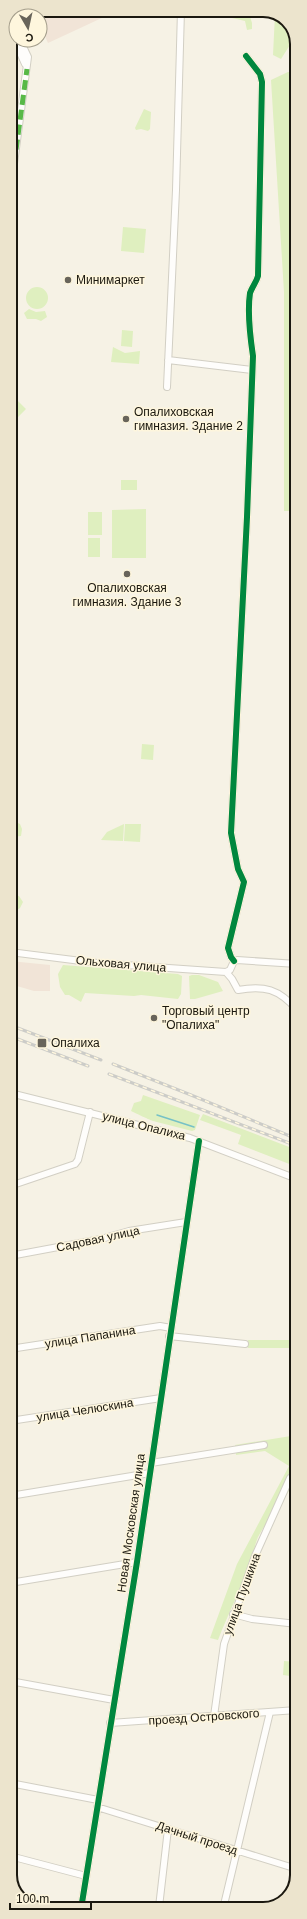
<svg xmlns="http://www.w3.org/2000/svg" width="307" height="1919" viewBox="0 0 307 1919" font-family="Helvetica,sans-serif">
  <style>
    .industrial { fill: #f1e4d7 }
    .green { fill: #dfefbf }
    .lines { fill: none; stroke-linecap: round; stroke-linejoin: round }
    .stream { stroke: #76c1c6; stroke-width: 1.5 }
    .minor-casing { stroke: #d2cfc4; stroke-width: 8 }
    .minor { stroke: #fefdfb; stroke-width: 6 }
    .rail-casing { stroke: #ccccc8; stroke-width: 3 }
    .rail { stroke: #fef6dd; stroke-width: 1.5; stroke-dasharray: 4.5; stroke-linecap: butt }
    .quiet { stroke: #58b947; stroke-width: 5; stroke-dasharray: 10 5; stroke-linecap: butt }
    .cycleway-casing { stroke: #fef6dd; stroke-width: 8 }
    .cycleway { stroke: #00873e; stroke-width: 6 }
    .poi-dot { fill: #68645a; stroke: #fef6dd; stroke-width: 1.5 }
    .labels { text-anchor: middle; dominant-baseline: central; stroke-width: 3; stroke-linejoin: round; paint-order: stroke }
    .poi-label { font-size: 12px; fill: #1b180f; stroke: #fef6dd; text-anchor: start }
    .street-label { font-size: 12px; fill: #1b180f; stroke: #fef6dd }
    .rim { fill: none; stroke: #1b180f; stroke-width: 2 }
  </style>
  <rect width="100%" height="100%" fill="#f6f2e5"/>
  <path class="industrial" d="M44 10H119L48 43 40 25V16H30Z
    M10 961 50 965V991H34L10 984Z"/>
  <path class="green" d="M223 10H248L252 23V29L247 30 245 21 228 17Z
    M275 14 287 20 295 37 281 59 273 55Z
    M288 72H297V511H284V292L271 80Z
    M144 109 151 112 150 129 148 131 141 129 136 130 135 128Z
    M123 227 146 229 144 253 121 251Z
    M26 298a11 11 0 1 1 22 0a11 11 0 1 1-22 0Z
    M29 309 36 312 45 311 47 317 41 321 36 319H27L24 313Z
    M122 330 133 331 132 347 121 346Z
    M113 347 125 353 140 351 139 364 111 362Z
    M16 399 26 409 12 423 10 422V405L12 400Z
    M121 480H137V490H121Z
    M146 509V558H112V510Z
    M88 512H102V535H88Z
    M88 538H100V557H88Z
    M142 744 154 745 153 760 141 759Z
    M10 819 20 824 22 829 21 836 10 837Z
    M124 824 123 841 101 840 107 832Z
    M125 824H141L140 842 124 841Z
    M12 895 19 896 23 902 20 908 10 915V897Z
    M63 965 178 974 182 976 181 994 178 999 141 995 134 996 85 993 81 1002 69 995H65L60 987 58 974Z
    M192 975H199L218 982 223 991 195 999H190L189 976Z
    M143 1095 200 1115 195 1130 192 1131 153 1121C152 1121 133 1112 131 1111L134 1103 141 1101Z
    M203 1114 297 1150V1167L238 1144 241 1135 200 1120Z
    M248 1340H297V1348H248Z
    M297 1435C297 1446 298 1458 297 1469 293 1495 269 1515 258 1537 254 1546 254 1555 250 1564 241 1589 228 1614 218 1640L210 1638 237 1564 289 1466 265 1451 236 1455 235 1445Z
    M284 1661 297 1662V1677L283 1675Z"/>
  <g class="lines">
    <path class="stream" d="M157 1115 194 1127"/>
    <defs>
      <path id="minor" d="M16 30V31
        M13 37 25 64
        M10 108 14 75
        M10 194 28 57 20 40
        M168 360 252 370
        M167 387 176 190 181 10
        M10 952 97 963 226 972 230 970 234 961 237 960 297 964
        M234 961 231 957 228 948 244 882 238 869 231 833 247 517 253 356C250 336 247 313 250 293 252 287 256 283 258 276L262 82 260 74 246 56
        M226 972 232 979 238 990C264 985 279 989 297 1010
        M10 1093 190 1138 297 1179
        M295 1178 297 1189
        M10 1186 75 1164 78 1160 90 1112
        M10 1256 101 1239 129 1231 186 1222
        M169 1336 245 1344
        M10 1349 160 1326 171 1328
        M10 1421 161 1398
        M151 1463 264 1445
        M10 1496 150 1473
        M10 1583 137 1562
        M233 1614 252 1619 297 1624
        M10 1681 114 1700
        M214 1716 224 1644 255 1556 290 1478
        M110 1723 297 1710
        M10 1783 98 1800
        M97 1807 297 1869
        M10 1856 86 1876
        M159 1907 168 1829
        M81 1909 137 1562 199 1141
        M223 1909 270 1712"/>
    </defs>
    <use href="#minor" class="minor-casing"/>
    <use href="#minor" class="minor"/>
    <defs>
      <path id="rail" d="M10 1025 101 1060
        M10 1036 88 1066
        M113 1064 191 1095 297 1139
        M109 1074 297 1146"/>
    </defs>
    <use href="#rail" class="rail-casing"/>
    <use href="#rail" class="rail"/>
    <path class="quiet" d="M10 108 14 75
      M10 194 27 69"/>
    <defs>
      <path id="cycleway" d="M234 961 231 957 228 948 244 882 238 869 231 833 247 517 253 356C250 336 247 313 250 293 252 287 256 283 258 276L262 82 260 74 246 56
        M81 1909 137 1562 199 1141"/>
    </defs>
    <use href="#cycleway" class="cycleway-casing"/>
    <use href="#cycleway" class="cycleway"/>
  </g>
  <g class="poi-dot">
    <circle cx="68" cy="280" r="4"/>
    <circle cx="126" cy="419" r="4"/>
    <circle cx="127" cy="574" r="4"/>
    <circle cx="154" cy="1018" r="4"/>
    <rect x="37" y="1038" width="10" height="10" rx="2"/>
  </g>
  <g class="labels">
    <g class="poi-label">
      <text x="76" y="280">Минимаркет</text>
      <text x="134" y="412">Опалиховская<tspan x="134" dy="14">гимназия. Здание 2</tspan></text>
      <text x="127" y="588" text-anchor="middle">Опалиховская<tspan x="127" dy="14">гимназия. Здание 3</tspan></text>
      <text x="162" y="1011">Торговый центр<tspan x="162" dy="14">"Опалиха"</tspan></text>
      <text x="51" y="1043">Опалиха</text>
    </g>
    <g class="street-label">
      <text transform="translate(121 964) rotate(5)">Ольховая улица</text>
      <text transform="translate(144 1126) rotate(14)">улица Опалиха</text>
      <text transform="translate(98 1239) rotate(-12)">Садовая улица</text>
      <text transform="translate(90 1337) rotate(-9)">улица Папанина</text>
      <text transform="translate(85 1410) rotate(-9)">улица Челюскина</text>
      <text transform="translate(131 1523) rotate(-82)">Новая Московская улица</text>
      <text transform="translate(242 1594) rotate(-70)">улица Пушкина</text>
      <text transform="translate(204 1717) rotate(-4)">проезд Островского</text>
      <text transform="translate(197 1838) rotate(18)">Дачный проезд</text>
    </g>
  </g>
  <path d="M0 0H307V1919H0ZM44 17H263A27 27 0 0 1 290 44V1875A27 27 0 0 1 263 1902H44A27 27 0 0 1 17 1875V44A27 27 0 0 1 44 17Z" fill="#ece4cd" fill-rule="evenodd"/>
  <path class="rim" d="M44 17H263A27 27 0 0 1 290 44V1875A27 27 0 0 1 263 1902H44A27 27 0 0 1 17 1875V44A27 27 0 0 1 44 17Z"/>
  <g transform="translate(28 28) rotate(171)"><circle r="19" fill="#fef6dd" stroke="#a39d8b"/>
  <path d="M0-3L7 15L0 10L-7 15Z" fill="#68645a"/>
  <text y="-6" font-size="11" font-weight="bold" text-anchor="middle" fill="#1b180f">С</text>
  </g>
  <path d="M10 1903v6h81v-6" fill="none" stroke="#1b180f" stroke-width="2"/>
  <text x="16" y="1903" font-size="12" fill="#1b180f" stroke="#fef6dd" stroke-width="3" paint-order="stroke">100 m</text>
</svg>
